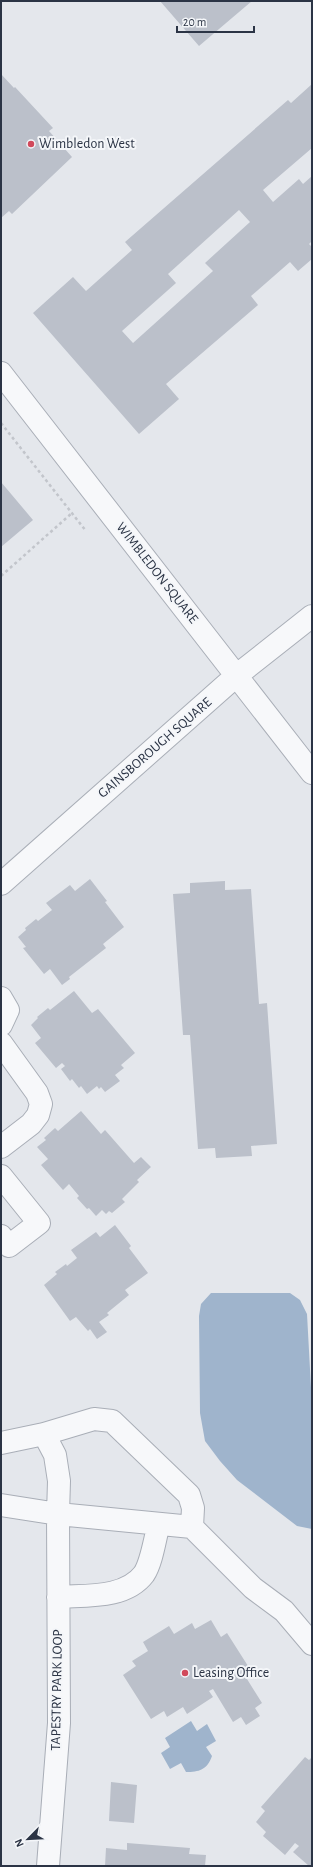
<svg xmlns="http://www.w3.org/2000/svg" width="313" height="1867" viewBox="0 0 313 1867" font-family="'Alegreya Sans',sans-serif">
  <style>
    .water { fill: #9fb4cc }
    .building { fill: #bbc0ca; fill-rule: evenodd }
    .lines { fill: none; stroke-linecap: round; stroke-linejoin: round }
    .minor-casing { stroke: #a9aeb7; stroke-width: 24 }
    .path { stroke: #c2c5cb; stroke-width: 2.5; stroke-dasharray: 3 3; stroke-linecap: butt }
    .minor { stroke: #f7f8fa; stroke-width: 22 }
    .poi-dot { fill: #d1495b; stroke: #f4f6f9; stroke-width: 1.5 }
    .labels { text-anchor: middle; dominant-baseline: central; stroke-width: 4; stroke-linejoin: round; paint-order: stroke }
    .poi-label { font-size: 14px; fill: #2b3445; stroke: #f4f6f9; text-anchor: start }
    .street-label { font-size: 14px; fill: #2b3445; stroke: #f4f6f9 }
  </style>
  <rect width="100%" height="100%" fill="#e4e7ec"/>
  <path class="water" d="M211 1293H290L300 1300 307 1314 312 1406V1529L297 1526 237 1480 220 1461 205 1441 200 1413 199 1316 201 1304Z
    M191 1721 197 1731 207 1724 216 1741 206 1747 212 1756C207 1770 199 1772 186 1772L181 1763 170 1769 161 1753 170 1747 165 1738Z"/>
  <path class="building" d="M160 1H252L199 46Z
    M1 74 14 88 15 87 53 128 49 131 72 157 12 214 9 211 1 218Z
    M312 84V148L263 190 273 202 299 179 303 184 312 176V241L309 244 312 247V259L298 271 290 262 251 296 258 305 166 384 179 399 139 434 33 313 73 277 86 291 132 250 125 242 288 100 291 103ZM239 210 250 222 205 263 213 271 133 343 122 331 176 283 168 274Z
    M1 482 33 520 1 547Z
    M90 879 107 901 105 902 124 927 103 944 106 948 69 977 70 979 62 985 50 969 44 974 23 948 26 947 18 937 26 930 25 928 36 919 38 921 52 910 46 903 70 885 75 891Z
    M225 881V890L251 889 259 1004 267 1003 277 1144 251 1146 252 1156 216 1158 215 1148 198 1149 190 1035H183L173 894 190 893V883Z
    M74 991 92 1013 98 1009 135 1053 121 1065 124 1068 115 1075 120 1081 105 1092 101 1087 99 1089 97 1086 87 1094 81 1086 79 1088 72 1079 70 1081 61 1069 65 1066 62 1063 56 1068 35 1043 41 1038 31 1025 38 1018 37 1017 48 1008 50 1010Z
    M81 1111 101 1134 105 1130 134 1163 141 1157 151 1167 137 1180 139 1182 122 1199 125 1202 112 1213 109 1211 106 1214 102 1210 96 1216 89 1208 87 1209 77 1198 79 1196 69 1184 63 1190 41 1165 48 1159 37 1147 46 1140 44 1138 55 1128 58 1131Z
    M115 1225 131 1246 129 1248 148 1273 125 1290 129 1295 107 1313 109 1315 99 1322 107 1332 97 1339 90 1329 88 1331 76 1317 70 1321 44 1285 57 1274 55 1272 66 1264 67 1266 77 1258 71 1250 96 1232 100 1237Z
    M211 1620 221 1637 227 1633 248 1666 242 1671 262 1703 255 1708 260 1716 246 1725 241 1717 233 1722 213 1689 209 1691 213 1697 187 1714 183 1707 167 1717 164 1711 151 1719 123 1675 136 1666 132 1661 148 1651 143 1642 169 1626 174 1634 192 1623 195 1629Z
    M305 1757 309 1760 312 1757V1866H309L293 1852 299 1846 295 1843 285 1855 263 1836 266 1832 256 1822 265 1811 261 1807Z
    M111 1782 137 1785 134 1823 109 1821Z
    M127 1843 190 1848 189 1854 206 1855 205 1866H105L106 1848 127 1850Z"/>
  <g class="lines">
    <defs>
      <path id="minor" d="M1 373 312 773
        M1 884 236 676 312 616
        M1 998 8 1010 1 1025
        M1 1043 37 1093 41 1104 38 1115 31 1124 1 1147
        M1 1176 39 1223 9 1246 1 1236
        M1 1443 44 1434 94 1419 112 1421 189 1495 193 1508 192 1527
        M1 1505 58 1514 59 1481 55 1455 44 1434
        M58 1597C86 1595 125 1599 144 1574 152 1562 155 1537 159 1524
        M48 1866 59 1723 58 1514 192 1527 253 1588 284 1611 312 1644"/>
    </defs>
    <use href="#minor" class="minor-casing"/>
    <path class="path" d="M1 423 86 531
      M1 576 72 513"/>
    <use href="#minor" class="minor"/>
  </g>
  <g class="poi-dot">
    <circle cx="31" cy="144" r="4"/>
    <circle cx="185" cy="1673" r="4"/>
  </g>
  <g class="labels">
    <g class="poi-label">
      <text x="39" y="144">Wimbledon West</text>
      <text x="193" y="1673">Leasing Office</text>
    </g>
    <g class="street-label">
      <text transform="translate(157 573) rotate(52)">WIMBLEDON SQUARE</text>
      <text transform="translate(155 748) rotate(-41)">GAINSBOROUGH SQUARE</text>
      <text transform="translate(57 1690) rotate(-89)">TAPESTRY PARK LOOP</text>
    </g>
  </g>
  <rect width="313" height="1867" fill="none" stroke="#2b3445" stroke-width="4"/>
  <g transform="translate(28 1839) rotate(246)" stroke="#f4f6f9" stroke-width="3" paint-order="stroke">
  <path d="M0-3L7 15L0 10L-7 15Z" fill="#2b3445"/>
  <text y="-6" font-size="11" font-weight="bold" text-anchor="middle" fill="#2b3445">N</text>
  </g>
  <path d="M177 26v6h77v-6" fill="none" stroke="#2b3445" stroke-width="2"/>
  <text x="183" y="26" font-size="12" fill="#2b3445" stroke="#f4f6f9" stroke-width="3" paint-order="stroke">20 m</text>
</svg>
